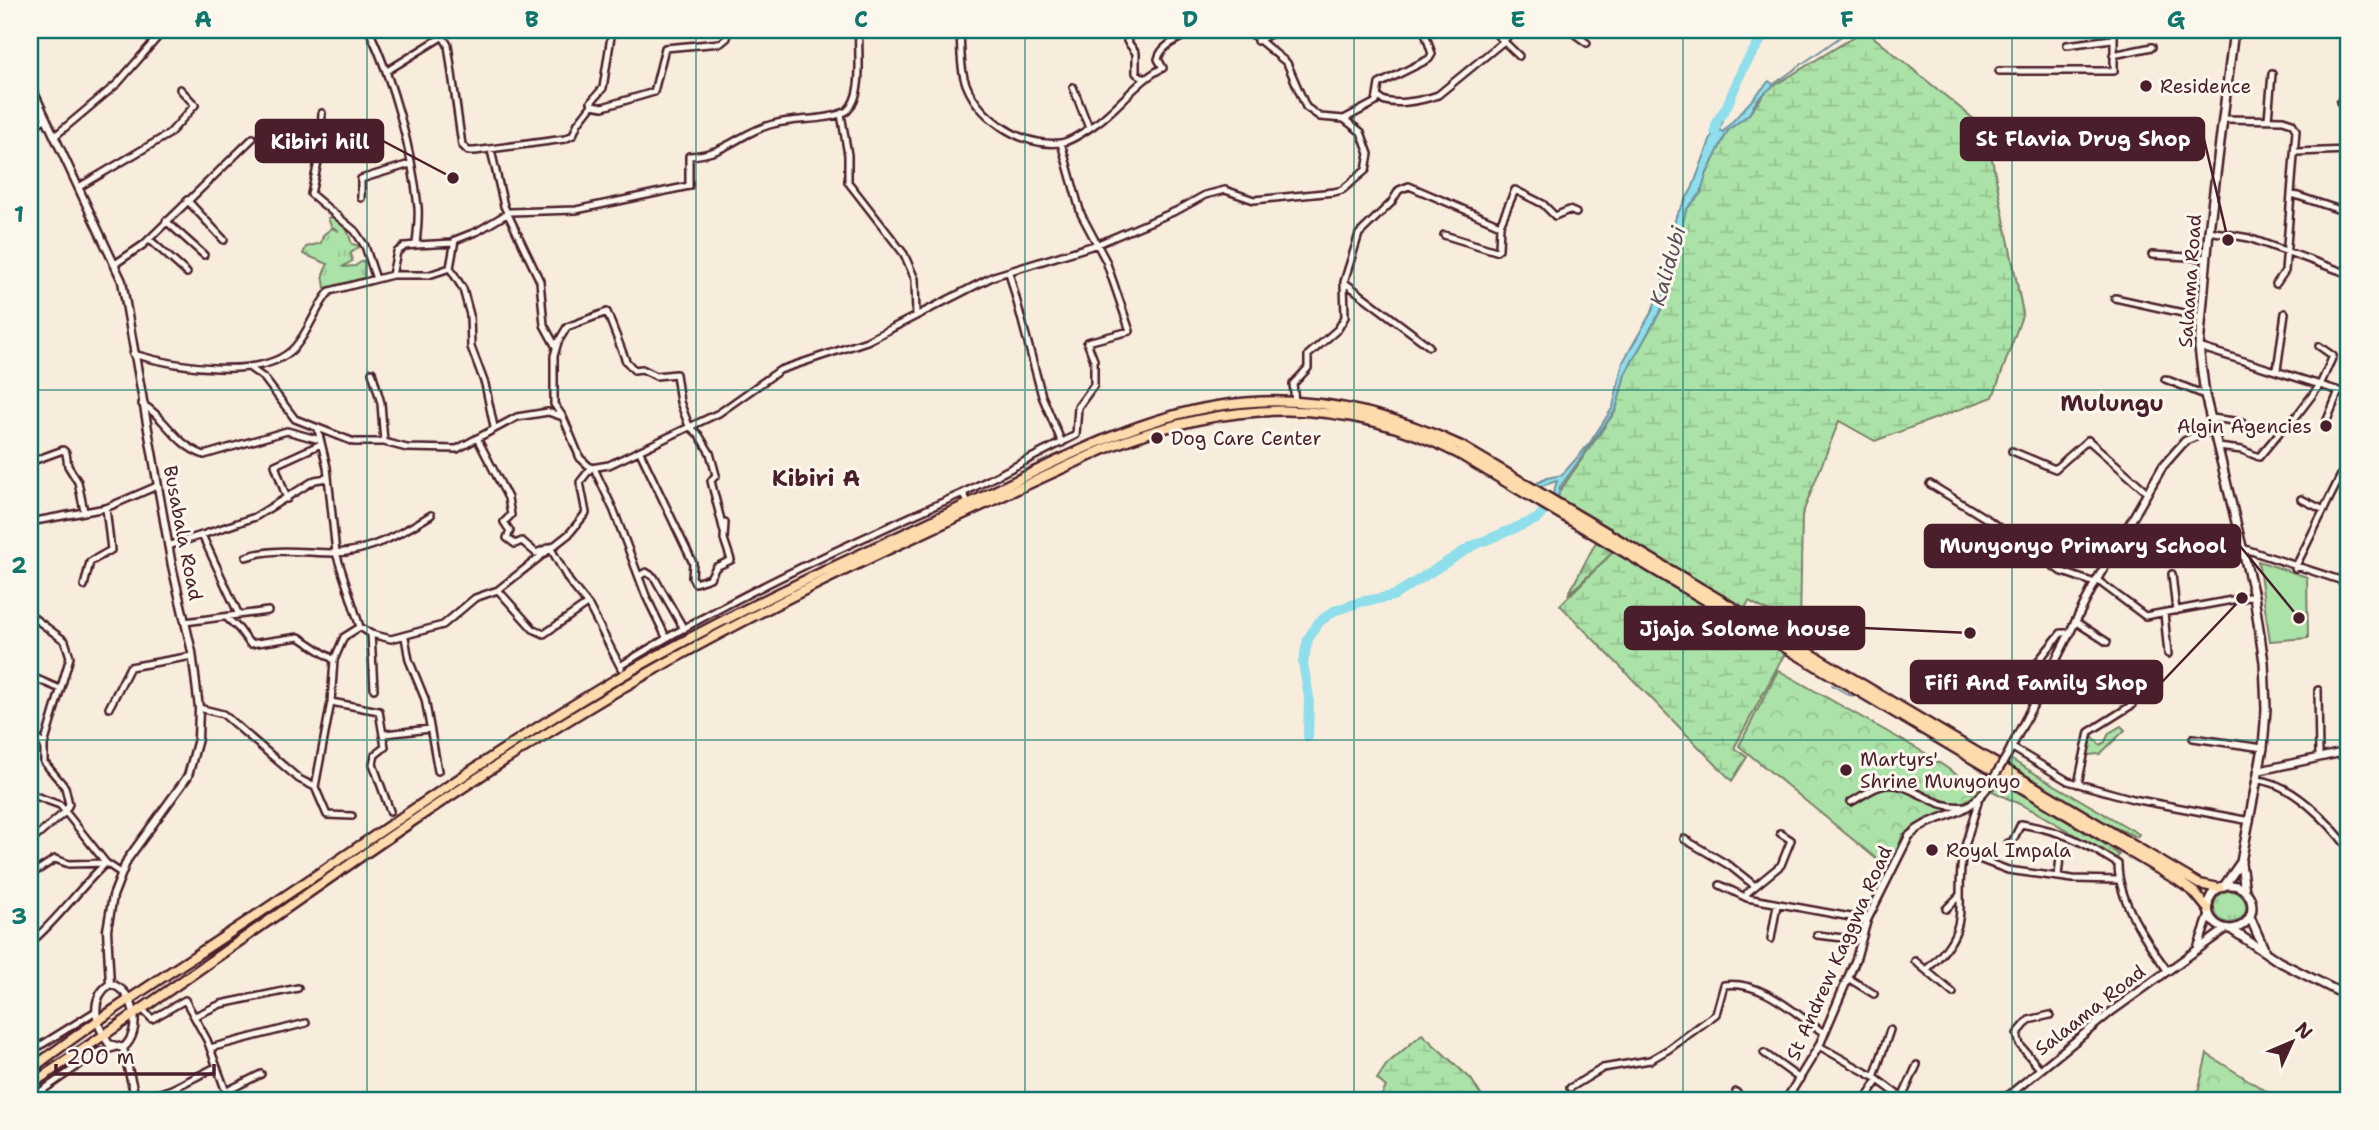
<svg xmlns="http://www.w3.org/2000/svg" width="2379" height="1130" viewBox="0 0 2379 1130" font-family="'Shantell Sans',sans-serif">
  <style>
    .grass { fill: url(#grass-tufts); stroke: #7a8069; stroke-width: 2 }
    .forest { fill: url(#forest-firs); stroke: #7a8069; stroke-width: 2 }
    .wetland { fill: url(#wetland-marsh); stroke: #7a8069; stroke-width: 2 }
    .park { fill: url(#park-crowns); stroke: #7a8069; stroke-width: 2 }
    .pitch { fill: #aae2a7; stroke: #7a8069; stroke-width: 2 }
    .water { fill: #8edeeb; stroke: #73929e; stroke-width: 2 }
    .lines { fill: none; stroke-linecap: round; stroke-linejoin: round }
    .stream { stroke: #73929e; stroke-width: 2 }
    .river { stroke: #8edeeb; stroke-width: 10 }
    .minor-casing { stroke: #4a1f2b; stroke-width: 10 }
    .tertiary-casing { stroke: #4a1f2b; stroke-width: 11 }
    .secondary-casing { stroke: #4a1f2b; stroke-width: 12 }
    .trunk-casing { stroke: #4a1f2b; stroke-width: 13 }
    .minor { stroke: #fbf7ec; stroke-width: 5 }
    .tertiary { stroke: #fbf7ec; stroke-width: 6 }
    .secondary { stroke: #fbf7ec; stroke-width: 7 }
    .trunk { stroke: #fedbac; stroke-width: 8 }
    .tertiary-bridge-casing { stroke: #4a1f2b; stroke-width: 11; stroke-linecap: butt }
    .tertiary-bridge { stroke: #fbf7ec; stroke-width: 6 }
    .grid { fill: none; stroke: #0f766e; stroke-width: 2; stroke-opacity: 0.55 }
    .poi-dot { fill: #4a1f2b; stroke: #fbf7ec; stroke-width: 2.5 }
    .labels { text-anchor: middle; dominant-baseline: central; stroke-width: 6; stroke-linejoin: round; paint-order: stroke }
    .poi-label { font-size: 19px; fill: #4a1f2b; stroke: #fbf7ec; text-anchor: start }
    .street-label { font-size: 19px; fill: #4a1f2b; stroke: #fbf7ec }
    .water-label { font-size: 21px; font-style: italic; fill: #5b4f5b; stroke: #fbf7ec }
    .quarter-label { font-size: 23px; font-weight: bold; fill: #4a1f2b; stroke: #fbf7ec }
    .leader { fill: none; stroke: #4a1f2b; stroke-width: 2.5 }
    .callout-dot { fill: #4a1f2b; stroke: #fbf7ec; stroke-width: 2.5 }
    .callout { fill: #4a1f2b; stroke: #4a1f2b; stroke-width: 2.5 }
    .callout-label { font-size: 21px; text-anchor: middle; font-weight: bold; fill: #fff }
    .neatline { fill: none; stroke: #0f766e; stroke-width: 2.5 }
    .grid-label { font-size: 23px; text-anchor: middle; font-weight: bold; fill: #0f766e }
  </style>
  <defs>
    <pattern id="grass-tufts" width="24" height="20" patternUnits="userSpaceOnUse" patternTransform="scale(1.75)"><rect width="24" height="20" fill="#aae2a7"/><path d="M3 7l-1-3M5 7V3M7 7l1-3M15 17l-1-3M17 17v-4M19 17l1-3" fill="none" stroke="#94c190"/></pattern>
    <pattern id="forest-firs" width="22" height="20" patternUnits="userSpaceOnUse" patternTransform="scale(1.75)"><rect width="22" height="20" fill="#aae2a7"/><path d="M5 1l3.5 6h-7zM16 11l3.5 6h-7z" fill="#94c190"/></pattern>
    <pattern id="wetland-marsh" width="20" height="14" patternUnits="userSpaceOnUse" patternTransform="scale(1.75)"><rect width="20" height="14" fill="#aae2a7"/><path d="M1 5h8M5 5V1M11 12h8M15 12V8" fill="none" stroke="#94c190"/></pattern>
    <pattern id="park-crowns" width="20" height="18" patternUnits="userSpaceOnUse" patternTransform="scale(1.75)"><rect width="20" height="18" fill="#aae2a7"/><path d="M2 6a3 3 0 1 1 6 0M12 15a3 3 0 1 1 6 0" fill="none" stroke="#94c190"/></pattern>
  </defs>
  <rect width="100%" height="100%" fill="#f8eddc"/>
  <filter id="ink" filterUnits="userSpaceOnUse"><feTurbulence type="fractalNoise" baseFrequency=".0143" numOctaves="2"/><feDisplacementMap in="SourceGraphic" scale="14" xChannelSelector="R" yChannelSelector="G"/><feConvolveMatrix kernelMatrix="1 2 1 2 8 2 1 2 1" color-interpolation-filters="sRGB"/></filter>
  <g filter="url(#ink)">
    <path class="grass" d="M335 216 345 224 352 244 360 246 351 253 352 261 342 267 355 266 364 260V278L325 288 323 274 328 264 303 254 306 247 321 243 323 235 332 228 339 231 331 226 328 218Z
      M2010 759 2139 834 2137 837 2094 819 2007 765Z
      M2001 782 2108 846 2119 855 2116 859 2034 811 1992 791Z
      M2214 907a16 16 0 1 1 32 0a16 16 0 1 1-32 0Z"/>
    <path class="forest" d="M1596 542 1613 552 1568 595Z
      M2121 726 2125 730 2100 754 2088 755 2089 732 2100 745 2105 742 2109 733Z"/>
    <path class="wetland" d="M1865 30 1986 129 2023 313 1993 397 1875 441 1839 421 1802 515 1800 628 1749 601 1745 608 1558 497 1559 492 1616 410 1625 374 1661 310 1686 210 1701 193 1706 175 1728 130 1749 114 1767 90Z
      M1613 552 1785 653 1734 748 1747 757 1732 781 1560 605Z
      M1422 1034 1471 1079 1484 1100H1379L1386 1087 1377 1079 1387 1064Z"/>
    <path class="park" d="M1778 670 1925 753 1982 792 1903 834 1890 870 1739 746Z
      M2207 1054 2280 1100H2196Z"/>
    <path class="pitch" d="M2258 561 2307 577 2308 638 2270 641Z"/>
    <path class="water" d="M1769 81 1774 85 1757 100 1749 114 1728 130 1706 175 1701 193 1686 210 1661 310 1625 374 1616 409 1560 487 1558 497 1553 494 1557 481 1538 487 1535 484 1547 478 1562 475 1589 444 1613 407 1623 362 1652 311 1663 281 1676 216 1692 189 1718 119 1723 121 1719 130 1723 132Z"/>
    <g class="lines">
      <path class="stream" d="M1774 84 1850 30
        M1832 685 1849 695 1858 696 1991 776
        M2005 751 2014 736
        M1996 779 2107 843"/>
      <path class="river" d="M1715 131 1717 121 1727 106 1743 68 1767 30
        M1308 737 1309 697 1303 663 1308 639 1319 622 1334 611 1360 602 1393 596 1472 546 1537 519 1543 512"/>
      <defs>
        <path id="minor" d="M439 30 448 45 462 145 468 151H475L565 139 573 135 578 123 592 105 591 102 603 88 612 30
          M960 30C961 45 960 63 964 78 975 116 1020 147 1060 143 1071 142 1088 129 1097 123 1119 107 1140 78 1163 68L1158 59C1162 43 1183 38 1195 30
          M1130 30 1127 41 1136 53V73L1145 79
          M1492 30 1519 56
          M1569 30 1587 43
          M1257 41 1278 30
          M2067 45 2112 39
          M2113 55 2152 47
          M387 71 453 30
          M1999 71H2114V30
          M1073 87 1089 128
          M1378 97C1390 108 1424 100 1438 95L1504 41 1512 30
          M2340 102 2346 108 2345 150
          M592 105 603 107 654 92 665 48 721 43 727 38 728 30
          M322 113 320 153 311 194 355 231 365 246 376 279
          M841 114 848 155V182L904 254 915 279 916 316
          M1344 119 1376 102 1379 84 1429 59 1432 54 1424 30
          M2222 119 2283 120 2292 123 2296 130 2285 271 2276 284
          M2268 119 2272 74
          M30 129 46 118
          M55 136 118 83 164 30
          M491 150 504 206 540 281 544 325 556 347
          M2297 152 2349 150
          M79 187 169 134 195 105 180 89
          M2292 194 2349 213
          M361 198V179L410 164
          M187 200 224 240
          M166 221 204 255
          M2209 231 2249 238 2349 274
          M1444 235 1496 251 1499 249 1500 225 1515 190 1543 204 1555 216 1569 210 1576 213
          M149 239 187 273
          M416 245 453 243
          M2152 255 2207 258
          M115 264 143 245 253 138
          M1009 272 1042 396 1062 443
          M392 275H429L450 268
          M1344 282 1429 346
          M2115 298 2201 317
          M2199 347 2349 394
          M133 354C173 366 264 382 295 347 310 330 315 308 330 291L392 275 397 252 405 246 416 245C417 232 419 219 418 207 412 150 393 81 369 30
          M250 368 264 378 295 419 354 442H384L407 448 457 449 517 417 548 412 563 417 580 458 591 468 609 465 719 413 780 370 867 341 994 276 1098 244 1178 210 1205 195 1225 190 1254 200 1334 192 1342 190 1366 170 1369 154 1361 132 1344 119 1320 117 1306 107 1287 63 1247 30
          M2277 370 2285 313
          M372 372 381 403 384 442
          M2165 379 2205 395
          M1295 401 1293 384 1308 368V355L1338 329 1345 317 1344 282 1359 234 1391 203 1399 190 1409 186 1500 225
          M142 404C166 417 174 444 204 455L287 431 320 440
          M563 417 554 404V356L558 342 567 327 607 312 626 361 634 370 642 369 656 376 676 374 680 402 689 426 699 435 710 453 716 475 711 481 724 532
          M2211 418 2242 422
          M2327 420 2339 391
          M494 427 485 384 471 347 470 315 463 289 450 268 455 240 478 231 510 212 576 210 689 186V156C728 154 738 133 773 124 797 117 825 122 847 111 865 94 857 53 859 30
          M2288 427 2320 385 2333 356 2319 346
          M318 430 327 467 336 553 360 627 371 634 391 639 443 625 475 598 498 590 569 534 586 513 580 482 591 468
          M477 438 508 498 511 515 504 522 510 531 507 538 515 544 522 541 536 553 550 547 569 581 589 606 621 668
          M2218 447 2242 450 2259 457 2279 433
          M2012 451 2055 469 2088 440 2147 492
          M640 452 693 563 692 577 695 583 710 578 716 567 731 560 724 539 725 522
          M30 462 63 450 66 453 68 466 78 482 84 511
          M594 468 614 511 646 596 666 637
          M1930 484 1990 521 2060 571 2095 583
          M287 499 275 465 321 444
          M2301 499 2324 510
          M969 504 963 493 1076 435 1078 407 1094 385V360L1087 342 1130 331 1106 261 1081 214 1061 143
          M30 522 106 508 157 486
          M202 535 255 517 315 480 327 478
          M168 546 202 535 239 615
          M2242 548 2349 583
          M246 557C274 547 305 553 334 553 370 552 402 533 431 515
          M2295 568 2345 467 2349 469
          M2172 574 2176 611
          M639 576 646 572 654 577 684 629
          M2097 580 2145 616 2254 596
          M84 586 90 562 111 550 106 508
          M498 590 533 629 544 634 587 604
          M2164 613 2168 654
          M30 615 65 641 70 657 44 745V762L65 787 69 804 65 812 30 842
          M226 617 239 629 250 644 299 637 334 660
          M185 622 268 611
          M2076 622 2107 642
          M371 634 374 689
          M405 637 409 660 425 699 438 771
          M2039 660 2061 633H2071
          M620 666C729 598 846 545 963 493
          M30 676 60 689
          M2318 690 2319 756
          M331 702 379 711 385 747 375 755 373 764 390 811
          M109 708 130 667 192 656
          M199 708 223 714 299 779 315 787 327 815 352 816
          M385 734 430 729
          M2193 738 2263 748
          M30 740 37 739 44 745
          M2011 747 2068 781 2133 799 2250 821
          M2257 780C2291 782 2329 822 2349 849
          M2078 784 2089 732 2132 705
          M315 787 331 702 334 660 344 637 360 627
          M30 794 60 805 106 863
          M1851 802C1861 797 1874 786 1886 785 1914 782 1932 811 1966 806
          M1978 802 1963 853 2008 870 2073 879 2118 880
          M1780 833 1791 840 1781 865 1747 893V898L1867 920
          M1684 839 1730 866 1755 886
          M2008 843 2012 842 2021 824C2065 832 2080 840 2118 864 2118 900 2146 941 2167 970
          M30 875 55 859 69 864 106 863
          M2058 876 2060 857
          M1720 885 1747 898
          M1946 909 1960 895
          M1817 935 1861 940
          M1771 939 1777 905
          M30 943C58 920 79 888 106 863L121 873
          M1915 961 1953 993
          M1927 969C1976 925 1953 908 1963 853
          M1848 978 1874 994
          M142 1009 152 1019 185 1000 207 1040 229 1100
          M195 1016 221 1004 298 988
          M1819 1046 1874 1077 1905 1100
          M210 1048 306 1023
          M30 1052 96 1011
          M1764 1053 1800 1079
          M2040 1069 2020 1045 2017 1034 2029 1020 2050 1015
          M1874 1077 1890 1030
          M1570 1088 1603 1068 1650 1060 1669 1049 1716 1014 1724 985C1762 980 1794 1013 1824 1033
          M227 1091 261 1074
          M1736 1092 1743 1100
          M1902 1098 1917 1065
          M30 1099 98 1052 114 1048
          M139 1100 172 1089 216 1067
          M1865 1100 1878 1080"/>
        <path id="tertiary" d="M30 84 122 281 172 566 192 652 199 708 198 739 188 776 127 860 113 896 107 930 110 984
          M2008 754 2095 583 2163 466 2185 441 2213 429
          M2258 771 2349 751
          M2198 947 2209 916
          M110 984C136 990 143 1032 123 1048L109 1044C96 1026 88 999 110 984Z
          M123 1048 136 1100
          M1786 1100 1819 1046 1856 959 1867 920 1909 836C1935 811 1964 822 1990 784
          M2003 1100 2112 1011 2226 929"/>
        <path id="secondary" d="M2241 863 2245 891
          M2208 907a22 22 0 1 1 44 0a22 22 0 1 1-44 0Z
          M2224 886 2241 862 2263 748 2266 709 2264 662 2254 596 2205 395 2199 347 2209 231 2234 30
          M2250 917 2264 949
          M2232 930 2278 961 2349 997"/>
        <path id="trunk" d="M30 1070C111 1008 200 954 285 896 398 821 508 742 625 674 731 613 843 562 953 511 1038 472 1123 421 1217 406 1301 392 1384 410 1461 446L2180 873 2199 884 2219 888
          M30 1085C216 962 394 826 585 710 753 608 933 528 1111 446 1229 400 1344 395 1459 454L2177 880 2194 892 2208 909"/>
      </defs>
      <use href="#minor" class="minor-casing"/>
      <use href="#tertiary" class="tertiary-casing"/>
      <use href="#secondary" class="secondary-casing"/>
      <use href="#trunk" class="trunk-casing"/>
      <use href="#minor" class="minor"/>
      <use href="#tertiary" class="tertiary"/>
      <use href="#secondary" class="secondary"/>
      <use href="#trunk" class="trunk"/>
      <defs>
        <path id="tertiary-bridge" d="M1990 784 2008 754"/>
      </defs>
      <use href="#tertiary-bridge" class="tertiary-bridge-casing"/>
      <use href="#tertiary-bridge" class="tertiary-bridge"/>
    </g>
  </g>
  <path class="grid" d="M367 30V1100M696 30V1100M1025 30V1100M1354 30V1100M1683 30V1100M2012 30V1100M30 390H2349M30 740H2349"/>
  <g class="poi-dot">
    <circle cx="2146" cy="86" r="7"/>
    <circle cx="2326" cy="426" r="7"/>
    <circle cx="1157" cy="438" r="7"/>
    <circle cx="1846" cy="770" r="7"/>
    <circle cx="1932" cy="850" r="7"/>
  </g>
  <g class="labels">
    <g class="poi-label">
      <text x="2160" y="86">Residence</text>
      <text x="2312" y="426" text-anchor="end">Algin Agencies</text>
      <text x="1171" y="438">Dog Care Center</text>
      <text x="1860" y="759">Martyrs'<tspan x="1860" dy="22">Shrine Munyonyo</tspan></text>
      <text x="1946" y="850">Royal Impala</text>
    </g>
    <g class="street-label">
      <text transform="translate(2190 281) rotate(-86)">Salaama Road</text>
      <text transform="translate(183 533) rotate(79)">Busabala Road</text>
      <text transform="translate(1839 953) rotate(-66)">St Andrew Kaggwa Road</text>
      <text transform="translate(2090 1010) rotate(-38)">Salaama Road</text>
    </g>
    <g class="water-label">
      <text transform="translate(1668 266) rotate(-74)">Kalidubi</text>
    </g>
    <g class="quarter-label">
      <text x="2112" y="403">Mulungu</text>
      <text x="816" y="478">Kibiri A</text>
    </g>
  </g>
  <path class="leader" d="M2228 240L2204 139M453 178L383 141M2299 618L2240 546M1970 633L1864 628M2242 598L2162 682"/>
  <g class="callout-dot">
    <circle cx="2228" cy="240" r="7"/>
    <circle cx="453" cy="178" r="7"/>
    <circle cx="2299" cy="618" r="7"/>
    <circle cx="1970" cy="633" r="7"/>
    <circle cx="2242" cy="598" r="7"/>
  </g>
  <g class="callout">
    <rect x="1961" y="118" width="243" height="42" rx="7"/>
    <rect x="256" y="120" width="127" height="42" rx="7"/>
    <rect x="1925" y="525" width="315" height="42" rx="7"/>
    <rect x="1625" y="607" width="239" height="42" rx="7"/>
    <rect x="1911" y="661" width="251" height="42" rx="7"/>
  </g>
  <g class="callout-label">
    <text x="2083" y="146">St Flavia Drug Shop</text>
    <text x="320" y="149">Kibiri hill</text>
    <text x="2083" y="553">Munyonyo Primary School</text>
    <text x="1745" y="636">Jjaja Solome house</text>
    <text x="2036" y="690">Fifi And Family Shop</text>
  </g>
  <rect width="2379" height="1130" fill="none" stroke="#fbf7ec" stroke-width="77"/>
  <g transform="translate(2292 1042) rotate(46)" stroke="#fbf7ec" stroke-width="5" paint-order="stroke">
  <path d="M0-5L12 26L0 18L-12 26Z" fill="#4a1f2b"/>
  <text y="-10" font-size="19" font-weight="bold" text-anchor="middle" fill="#4a1f2b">N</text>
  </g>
  <path d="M56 1064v10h158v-10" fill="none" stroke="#4a1f2b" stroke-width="3.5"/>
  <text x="66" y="1064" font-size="21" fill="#4a1f2b" stroke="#fbf7ec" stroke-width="5" paint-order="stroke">200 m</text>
  <rect x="38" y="38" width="2302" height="1054" class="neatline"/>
  <g class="grid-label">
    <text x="203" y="27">A</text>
    <text x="532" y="27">B</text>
    <text x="861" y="27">C</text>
    <text x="1190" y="27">D</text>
    <text x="1518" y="27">E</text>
    <text x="1847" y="27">F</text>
    <text x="2176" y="27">G</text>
    <text x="19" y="222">1</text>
    <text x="19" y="573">2</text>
    <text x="19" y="924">3</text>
  </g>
</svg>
